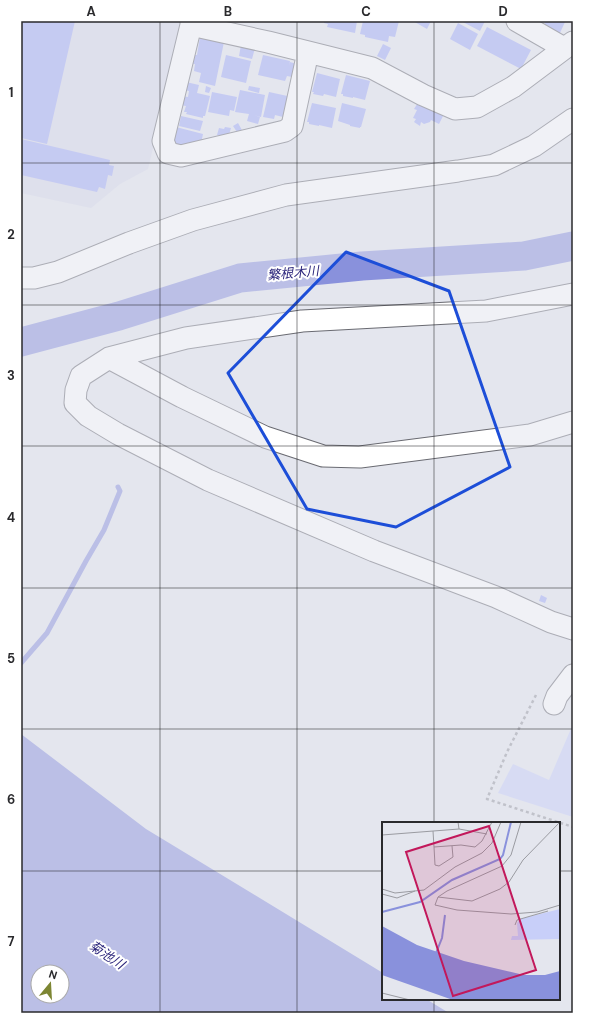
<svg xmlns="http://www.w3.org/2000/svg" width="594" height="1034" viewBox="0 0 594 1034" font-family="'DM Sans','Noto Sans JP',sans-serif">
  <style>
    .built { fill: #d7d9e8 }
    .green { fill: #c8cff9 }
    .water { fill: #8991dc; fill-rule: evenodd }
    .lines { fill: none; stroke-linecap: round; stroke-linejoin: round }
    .stream { stroke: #8991dc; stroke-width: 5 }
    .river { stroke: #8991dc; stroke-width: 29 }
    .building { fill: #a1aaf7 }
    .minor-casing { stroke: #696a71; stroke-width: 23 }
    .path { stroke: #96979d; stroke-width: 2.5; stroke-dasharray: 3 3; stroke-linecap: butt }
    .minor { stroke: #fff; stroke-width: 21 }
    .marked { fill: none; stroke: #1d4ed8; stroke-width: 3; stroke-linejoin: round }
    .grid { fill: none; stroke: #2a2a2d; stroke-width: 1; stroke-opacity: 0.55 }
    .labels { text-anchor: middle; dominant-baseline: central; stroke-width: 4; stroke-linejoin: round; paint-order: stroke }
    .water-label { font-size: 13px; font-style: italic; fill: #2b257b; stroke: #fff }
    .inset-river { fill: none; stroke: #8991dc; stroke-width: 2 }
    .inset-road { fill: none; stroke: #9a9ba1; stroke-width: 1 }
    .view { fill: #c2185b; fill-opacity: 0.15; stroke: #c2185b; stroke-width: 2 }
    .inset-edge { fill: none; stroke: #2a2a2d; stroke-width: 2 }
    .neatline { fill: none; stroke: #2a2a2d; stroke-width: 1.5 }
    .grid-label { font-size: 13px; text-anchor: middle; font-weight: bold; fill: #2a2a2d }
  </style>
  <rect width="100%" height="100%" fill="#e4e6ee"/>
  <path class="built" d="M21 21H183L148 169 120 184 91 208 21 193Z"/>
  <path class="green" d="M573 724V817L498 793 513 764 549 780Z"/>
  <path class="water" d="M21 734 146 829 383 973V999H426L449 1013H21ZM38 972H62V996H38Z"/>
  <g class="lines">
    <path class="stream" d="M21 663 47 633 86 561 104 530 120 491 118 487"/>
    <path class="river" d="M21 342 119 316 240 278 362 266 524 256 573 246"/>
  </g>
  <path class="building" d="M21 21H75L47 144 21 138Z
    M324 21H357L355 33 327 27 328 24 324 23Z
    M363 21H399L395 37 389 36 388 42 365 37V35L360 34Z
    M413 21H431L427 29Z
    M461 21H485L480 31Z
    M546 21H563L565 22 559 35 543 27Z
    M458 23 478 34 470 50 450 39Z
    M487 27 531 50 521 69 477 46Z
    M200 37 224 42 215 86 199 82 201 73 194 71 195 64H193L195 55H197Z
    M383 44 391 48 385 60 377 56Z
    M241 45 255 48 252 59 239 56Z
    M226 55 251 61 246 83 221 77Z
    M263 55 290 61 289 66 290 62 300 65 297 78 287 76 285 81 258 75Z
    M317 73 340 79 336 97 324 94 323 96 313 94 314 92H312Z
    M346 75 370 81 365 100 353 97V98L343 96V94H341Z
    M186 82 199 85 197 93 210 96 205 116H203V118L186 114 187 112H184L186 106 180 105 182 96 188 97 189 91 184 90Z
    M206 86 211 88 209 93 205 92Z
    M249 86 260 88 259 93 248 90Z
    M240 90 265 95 261 117 253 115 260 117 258 124 247 121 249 114 235 112Z
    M212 92 237 97 234 111 230 110 229 116 208 112Z
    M269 92 292 97 287 118 275 115 274 119 263 117Z
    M419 101 444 114 439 124 431 120 430 122 424 124 421 122 420 126 414 122 416 119 413 118 417 110 414 109Z
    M312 103 336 108 332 128 319 125V126L309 124V122H307Z
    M342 103 366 109 361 127H360V128L350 126V125L338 121Z
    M181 116 203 121 200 131 179 126Z
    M238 123 243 132 239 135 233 126Z
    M176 127 203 134 201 144 185 147 172 144Z
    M225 127 231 128 228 138 217 135 219 128 224 129Z
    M21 139 110 160 109 165 114 166 112 176 108 175 105 189 99 187 97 192 21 175Z
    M541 595 547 598 545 603 539 601Z"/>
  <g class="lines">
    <defs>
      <path id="minor" d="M191 21V25L268 42 372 68 423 95 455 109 477 107 513 87 573 42
        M517 21 564 48
        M191 25 163 141 168 153 181 156 285 131 292 126 308 52
        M21 278H34L58 272 129 243 193 220 286 195 458 171 494 165 534 146 573 119
        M573 294 486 311 302 321 186 338 109 358 81 376 76 390 75 403 88 416 118 434 208 480 374 551 496 597 551 622 573 629
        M109 358 182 397 265 437 323 456 360 457 530 435 573 422
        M554 704 557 696 573 675"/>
    </defs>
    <use href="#minor" class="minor-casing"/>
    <path class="path" d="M536 695 507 752 487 799 573 827"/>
    <use href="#minor" class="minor"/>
  </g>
  <path d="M0 0H594V1034H0ZM346 252 449 291 510 467 396 527 307 509 228 373Z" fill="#e4e6ee" fill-opacity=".55" fill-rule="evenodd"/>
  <path class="marked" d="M346 252 449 291 510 467 396 527 307 509 228 373Z"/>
  <path class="grid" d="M160 21V1013M297 21V1013M434 21V823M21 163H573M21 305H573M21 446H573M21 588H573M21 729H573M21 871H383M559 871H573M434 999V1013"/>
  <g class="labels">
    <g class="water-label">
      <text transform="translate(293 273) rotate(-5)">繁根木川</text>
      <text transform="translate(107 955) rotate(34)">菊池川</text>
    </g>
  </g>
  <g transform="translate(382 822)">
    <rect width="178" height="178" fill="#e4e6ee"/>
    <path d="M178 87V117L129 118 130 114H136L135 101 138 97Z" fill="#c8cff9"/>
    <path d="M0 104 35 123 82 139 142 153H163L178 149V178H71L0 153Z" fill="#8991dc"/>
    <path class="inset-river" d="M0 90 38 80 70 58 118 37 121 33 129 0M54 131 60 116 63 93"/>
    <path class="inset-road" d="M139 0 129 33 120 44 65 69 56 75 53 83 75 88 129 92 155 90 178 83M77 7 105 12M51 9 52 25 79 23 93 25 100 19 110 0M0 13 77 7 76 0M52 25 53 43 57 44 71 35 70 24M0 67 13 71 42 68 73 45 100 31 110 21 119 0M0 72 15 76 33 69M56 75 90 79 118 67 127 60 141 38 178 0M133 103 135 98 166 89M0 171 28 178"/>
    <path class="view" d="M107 4 154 148 71 174 24 30Z"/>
    <rect width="178" height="178" class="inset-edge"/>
  </g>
  <rect width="594" height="1034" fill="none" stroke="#ffffff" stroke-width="44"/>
  <g transform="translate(50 984) rotate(18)"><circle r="19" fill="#ffffff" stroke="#aaaaab"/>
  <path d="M0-3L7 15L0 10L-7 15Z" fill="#7d8633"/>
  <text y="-6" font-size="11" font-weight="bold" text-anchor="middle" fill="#2a2a2d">N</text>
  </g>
  <rect x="22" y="22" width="550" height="990" class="neatline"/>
  <g class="grid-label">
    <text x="91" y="16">A</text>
    <text x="228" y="16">B</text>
    <text x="366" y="16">C</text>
    <text x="503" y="16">D</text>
    <text x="11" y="97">1</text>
    <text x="11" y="239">2</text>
    <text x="11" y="380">3</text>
    <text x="11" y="522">4</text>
    <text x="11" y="663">5</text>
    <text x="11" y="804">6</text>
    <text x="11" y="946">7</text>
  </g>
</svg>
